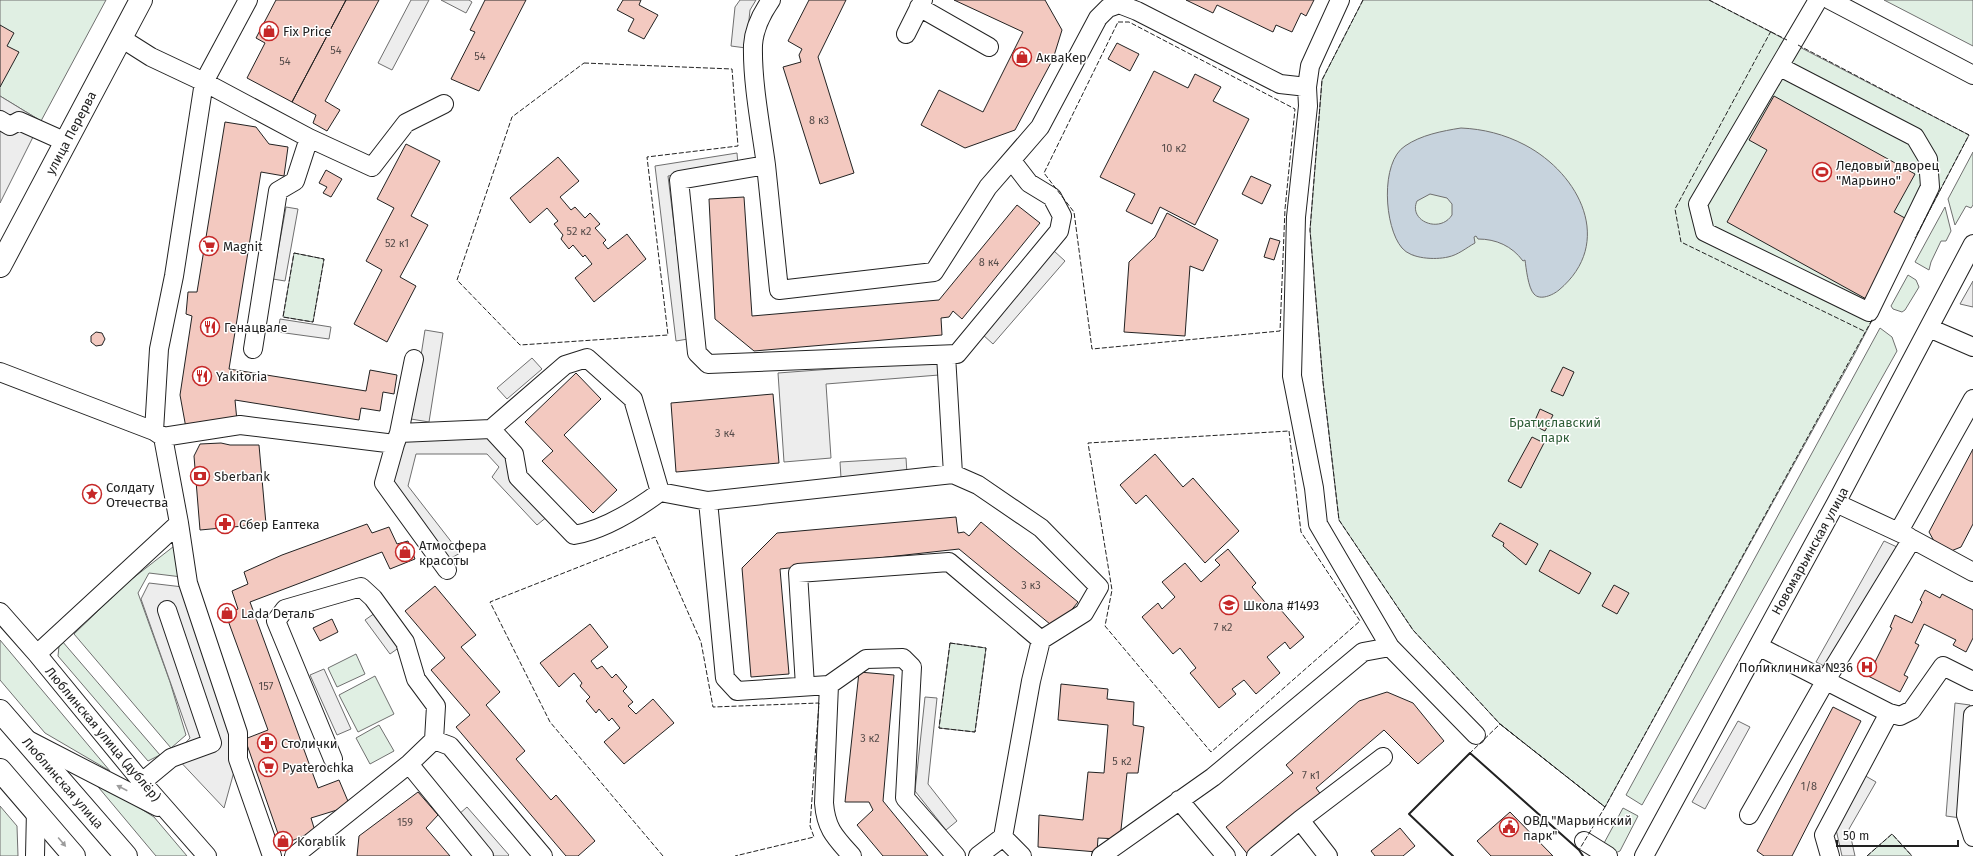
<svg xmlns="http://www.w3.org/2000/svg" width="1973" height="856" viewBox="0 0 1973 856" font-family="'Fira Sans',sans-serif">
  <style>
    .green { fill: #e0efe3; stroke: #6f6f6f }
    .parking { fill: #ededed; stroke: #6f6f6f }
    .water { fill: #c7d3dd; stroke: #6f6f6f; fill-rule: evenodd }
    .building { fill: #f3c9c0; stroke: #222 }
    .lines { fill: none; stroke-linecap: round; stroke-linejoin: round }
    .minor-casing { stroke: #222; stroke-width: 20 }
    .major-casing { stroke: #222; stroke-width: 24 }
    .minor { stroke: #fff; stroke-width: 18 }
    .major { stroke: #fff; stroke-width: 22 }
    .fence { stroke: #222; stroke-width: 1; stroke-dasharray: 5 2; stroke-linecap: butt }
    .wall { stroke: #222; stroke-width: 2 }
    .oneway { fill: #9c9c9c }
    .labels { text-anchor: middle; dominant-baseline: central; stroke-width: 3; stroke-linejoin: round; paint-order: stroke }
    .number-label { font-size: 11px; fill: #564c4a }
    .poi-label { font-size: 13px; fill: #222; stroke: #fff; text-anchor: start }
    .street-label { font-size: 13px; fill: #222; stroke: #fff }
    .park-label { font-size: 13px; fill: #2f5e38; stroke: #fff }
  </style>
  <rect width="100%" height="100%" fill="#fff"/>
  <path class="green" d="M0 0H106L41 121 0 96Z
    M1363 0H1709L1969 135 1854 355 1605 807 1500 724 1413 630 1339 520 1323 382 1310 230 1322 80Z
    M1884 0H1973V46Z
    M1973 152V205L1971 208 1966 206 1955 225 1948 199Z
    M1945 207 1951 231 1946 241H1941L1931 262 1929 270 1915 262Z
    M294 253 324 259 313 322 283 317Z
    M1908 275 1916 280 1919 287 1905 310 1902 312 1893 309 1891 306Z
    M1880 328 1892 337 1897 351 1642 805 1626 795Z
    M178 543 182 577 149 573 138 593 170 682 186 735 171 748 74 634 128 582Z
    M0 640 110 771 45 733 0 680Z
    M62 641 160 755 148 761 58 656 59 646Z
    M950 643 986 648 975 732 939 728Z
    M356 654 365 674 337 687 328 668Z
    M375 676 394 714 358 732 339 695Z
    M379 725 394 751 370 764 356 738Z
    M89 776 154 817 187 856H156Z
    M0 806 17 826 18 856H0Z
    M1623 808 1638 816 1620 851 1615 853 1603 845Z
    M1892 834 1912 856H1867Z"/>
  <path class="parking" d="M411 0H429L392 70 378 63Z
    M441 0H469L472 2 466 13Z
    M740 0H756L750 10 746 48 731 46 735 7Z
    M0 96 41 121 0 203Z
    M737 153 738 165 668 176 688 339 676 341 655 166Z
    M286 207 298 209 285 281 273 279Z
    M1054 251 1065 261 993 344 982 334Z
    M1973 281V307L1960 304Z
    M280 319 331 327 329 339 278 332Z
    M425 330 443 333 429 422 411 419Z
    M532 358 542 369 507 399 497 388Z
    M938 361 939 375 826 384 831 458 784 462 778 373Z
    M490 437 548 516 537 525 492 477 499 467 487 454H416L408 486 460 553 448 560 391 483 404 439Z
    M906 458 907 474 841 478 840 462Z
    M1884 541 1897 547 1828 668 1816 662Z
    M149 583 183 587 230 732 235 768 224 808 174 755 190 738 141 599Z
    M375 613 400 647 390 654 365 620Z
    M324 669 351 729 337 735 310 675Z
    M925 697 937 698 928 784 957 821 946 830 915 791Z
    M1955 703 1970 705 1961 818 1946 816Z
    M1738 721 1750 727 1705 809 1692 802Z
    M1862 774 1876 782 1849 829 1855 856H1842L1835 825Z
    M467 807 509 855 508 856H493L458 815Z"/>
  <path class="water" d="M1461 128C1483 129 1504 134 1525 145 1580 174 1615 243 1559 290 1553 295 1540 301 1534 294 1528 288 1526 267 1525 260L1523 261C1512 246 1496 239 1478 239L1476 236 1474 237 1475 243C1466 248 1458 255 1448 257 1435 260 1411 259 1402 248 1384 227 1380 162 1405 146 1421 135 1442 131 1461 128ZM1430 194 1447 198 1452 204V215C1440 234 1408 221 1417 201Z"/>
  <path class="building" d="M276 0H346L292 102 247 78 265 43 256 38Z
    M346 0H379L325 101 340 110 327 131 313 123 316 115 292 102Z
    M485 0H526L479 91 451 79 475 32 470 30Z
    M623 0H641L639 5 658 15 644 39 628 31 634 19 617 10Z
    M809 0H846L818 57 854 173 820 184 783 67 801 62 799 55 802 49 788 41Z
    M954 0H1045L1062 30 1053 59 1015 130 965 148 921 125 939 90 983 112 1023 32Z
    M1186 0H1314L1306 16 1301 13 1292 32 1276 25 1273 32 1217 5 1213 13Z
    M0 25 14 33 7 46 19 52 0 87Z
    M1117 43 1139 54 1130 71 1108 59Z
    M1154 71 1188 88 1195 74 1221 87 1213 101 1249 119 1195 225 1160 207 1152 224 1126 211 1135 194 1100 177Z
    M1774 96 1915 174 1894 212 1912 222 1868 300 1727 222 1767 150 1749 140Z
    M225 122 256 127 269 144 288 147 284 176 261 172 229 369 366 391 370 370 397 375 394 394 383 392 380 411 361 408 359 420 235 400 237 421 186 428 180 395 192 316 186 314 188 292H197Z
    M406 144 440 161 411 216 428 225 400 277 416 286 387 342 354 324 382 270 366 261 394 208 377 199Z
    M558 157 579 181 560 197 571 210 575 207 585 218 590 213 600 224 595 228 606 240 603 243 608 249 627 234 646 259 594 302 575 278 592 264 585 255 583 257 573 245 569 249 561 239 563 235 554 224 558 221 547 208 530 223 510 198Z
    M326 170 342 179 331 197 323 193 327 187 319 183Z
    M1251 176 1271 185 1262 204 1242 194Z
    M744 197 752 316 939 300 1017 205 1040 223 962 319 953 311 949 317 941 318 942 335 754 351 715 319 709 199Z
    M1167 213 1218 240 1203 271 1190 266 1185 336 1124 332 1129 262 1155 237Z
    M1270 238 1280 241 1274 260 1264 257Z
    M96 332 102 333 105 339 102 345 96 346 91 342V336Z
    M1563 367 1574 372 1563 396 1551 391Z
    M576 373 601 399 564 435 617 490 593 513 542 461 553 451 525 422Z
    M773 394 779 463 676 472 671 403Z
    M1540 409 1553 415 1545 431 1533 425Z
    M1532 437 1544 443 1521 488 1508 481Z
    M221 443 230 445H259L266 524 200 530 194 456 200 444Z
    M1973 449V524L1961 547 1951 551 1934 541 1929 532Z
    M1155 454 1183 487 1193 478 1239 531 1205 563 1146 495 1136 504 1120 485Z
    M956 517 958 533 964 532 969 536 981 522 1078 602 1056 629 959 549 780 569 789 674 751 677 742 568 777 533Z
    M1500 523 1538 544 1526 565 1503 546 1504 543 1492 536Z
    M367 524 372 533 389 527 397 544 408 541 415 559 390 569 382 552 250 602 318 788 339 780 350 806 311 818 315 831 282 845 245 739 268 730 226 615 238 609 232 591 248 584 244 572 282 555Z
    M1228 549 1256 583 1252 587 1270 608 1275 603 1304 637 1290 649 1285 642 1267 657 1280 673 1256 694 1244 680 1232 689 1236 694 1219 708 1190 673 1196 668 1180 648 1173 654 1142 617 1158 603 1162 609 1175 597 1162 582 1185 563 1201 582 1220 565 1215 560Z
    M1550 550 1591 573 1579 594 1539 571Z
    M1614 585 1629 593 1617 614 1602 606Z
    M435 586 476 635 461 647 500 692 486 705 525 751 516 759 551 800 556 795 595 841 578 856H566L456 727 470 715 431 670 445 658 405 611Z
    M1925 590 1940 598 1942 594 1973 610V638L1966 652 1953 645 1956 640 1924 624 1915 643 1919 645 1904 675 1908 677 1900 692 1862 673 1869 659 1875 662 1892 628 1890 627 1895 615 1912 623 1922 602 1920 600Z
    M332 619 338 632 320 641 313 628Z
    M590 624 608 647 591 661 597 669 602 666 612 678 616 674 627 687 623 691 633 702 628 706 636 714 653 699 674 723 624 764 604 742 620 728 612 718 609 721 599 709 596 713 586 701 590 697 580 686 582 683 574 673 559 687 540 663Z
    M859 672 894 675 883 801 928 856H883L857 825 873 810 869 802H845Z
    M1061 684 1108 689 1107 699 1134 702 1133 725 1144 727 1138 773H1127L1120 839 1098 838 1097 852 1038 847 1039 815 1083 820 1088 772 1104 773 1108 725 1058 720Z
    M1387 692 1413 703 1444 741 1418 764 1384 730 1316 788 1322 796 1249 856 1226 827 1293 773 1286 765 1359 701Z
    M1833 707 1861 721 1792 856H1764L1757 851Z
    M418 792 438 815 426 828 450 856H357L359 836Z
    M1510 812 1553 856H1491L1477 841Z
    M1400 828 1415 846 1403 856H1375L1371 851Z"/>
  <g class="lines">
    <defs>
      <path id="minor" d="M248 0 204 82 309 138 372 167 406 123 444 104
        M771 0C762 13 754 29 753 45 752 82 761 128 766 165L679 180 697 353 708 364 957 354 1059 231 1062 216 1052 197 1029 183 1012 161
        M1340 0 1310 66 1307 87 1308 106 1296 217 1292 376 1314 488 1318 524 1390 647 1476 735
        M1830 0 1973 75
        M919 7 989 47
        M906 34 923 0
        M121 38 151 57 204 82 174 276 159 349 154 431
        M1780 67 1915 137 1928 159 1930 187 1869 312 1705 232 1698 204 1818 0
        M0 120 10 126 19 121 66 142
        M766 165 779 290 934 272 988 187 1040 127 1098 18 1108 8 1119 4 1137 11 1280 84 1307 87
        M1929 328 1973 347
        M253 349 278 191 295 181 309 138
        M946 355 953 474
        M0 372 154 431 163 437 179 523 188 583 238 733V759L272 856
        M491 429 565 365 587 358 633 399 660 492
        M399 433 414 359
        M163 437 240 425 395 444 384 483 447 570
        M395 444 399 433 491 429 514 454 518 477 574 535C603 530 637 509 660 492L708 501 725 678 737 691 829 685 824 803C826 829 835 837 852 856
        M708 501 953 474 978 485 1041 528 1099 587 1084 613 1041 640
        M1836 503 1909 537
        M1899 531 1973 399
        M0 612 37 654 142 782 207 856
        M1758 646 1889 713 1900 716 1912 710 1943 666 1973 681
        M37 654 179 523
        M829 685 866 659 903 658 912 667 905 798 956 856
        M805 686 798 573 949 562 1041 640 1031 681 1003 837 1022 856
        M1973 715 1966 815 1973 837
        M28 740 158 807
        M434 740 450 746 543 856
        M409 764 484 856
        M142 782 171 758 212 743 167 610
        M1179 800 1226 856
        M1749 815 1826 680 1912 539 1973 572
        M1300 820 1328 856
        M1584 841 1608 856
        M35 856 36 810
        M294 856 409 764 434 740 436 706 416 679 405 642 373 598 361 587 285 609 276 621 333 759
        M978 856 1003 837
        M1101 856 1213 777 1363 652 1390 647
        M1256 856 1300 820 1383 757
        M1644 856 1836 503 1973 244
        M1830 856 1824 835 1889 713"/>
      <path id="major" d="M0 266 141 0
        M0 711 126 856
        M0 770 74 856"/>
    </defs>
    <use href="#minor" class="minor-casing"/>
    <use href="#major" class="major-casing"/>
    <use href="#minor" class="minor"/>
    <use href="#major" class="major"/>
    <path class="fence" d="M1363 0 1322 80 1310 230 1323 382 1339 520 1413 630 1500 724 1605 807 1873 318
      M1709 0 1787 40
      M1118 22H1129L1295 109 1285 209 1280 331 1092 349 1074 212 1044 173Z
      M1771 31 1675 209 1681 242 1866 332
      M1798 45 1969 135 1915 238
      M584 63 732 69 738 146 647 157 668 335 520 345 457 280 512 117Z
      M294 253 324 259 313 322 283 317Z
      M1289 431 1301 532 1360 621 1211 752 1105 626 1112 590 1088 443Z
      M950 643 986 648 975 732 939 728Z
      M1500 724 1605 807 1579 850 1470 753Z
      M663 856 550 722 490 602 655 537 701 642 713 707 819 703 810 826 814 837 735 856
      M1867 856 1892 834 1912 856"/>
    <path class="wall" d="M1453 856 1409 814 1470 753 1579 850 1583 856"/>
  </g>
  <defs><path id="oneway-solid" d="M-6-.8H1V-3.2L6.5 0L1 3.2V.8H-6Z"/></defs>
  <g class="oneway">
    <use href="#oneway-solid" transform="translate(122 788) rotate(-153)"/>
    <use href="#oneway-solid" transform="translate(62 842) rotate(50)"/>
  </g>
  <defs>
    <symbol id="shop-ring" viewBox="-11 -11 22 22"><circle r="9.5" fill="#fff" stroke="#c62828" stroke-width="1.5"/><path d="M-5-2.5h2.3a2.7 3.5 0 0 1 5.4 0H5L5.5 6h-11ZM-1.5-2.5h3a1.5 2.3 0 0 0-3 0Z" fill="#c62828"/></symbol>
    <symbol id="stadium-ring" viewBox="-11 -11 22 22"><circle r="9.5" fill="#fff" stroke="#c62828" stroke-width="1.5"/><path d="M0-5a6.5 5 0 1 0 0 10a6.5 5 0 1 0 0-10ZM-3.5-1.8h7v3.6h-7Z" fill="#c62828"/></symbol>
    <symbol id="supermarket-ring" viewBox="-11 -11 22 22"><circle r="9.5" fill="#fff" stroke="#c62828" stroke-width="1.5"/><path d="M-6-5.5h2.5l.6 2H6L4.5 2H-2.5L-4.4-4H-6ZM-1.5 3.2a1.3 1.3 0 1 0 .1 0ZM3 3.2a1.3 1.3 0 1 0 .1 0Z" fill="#c62828"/></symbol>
    <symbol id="restaurant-ring" viewBox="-11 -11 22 22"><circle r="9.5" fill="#fff" stroke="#c62828" stroke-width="1.5"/><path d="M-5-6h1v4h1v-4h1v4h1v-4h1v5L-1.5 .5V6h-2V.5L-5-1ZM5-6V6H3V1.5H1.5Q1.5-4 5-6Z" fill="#c62828"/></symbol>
    <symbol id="bank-ring" viewBox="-11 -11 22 22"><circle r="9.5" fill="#fff" stroke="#c62828" stroke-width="1.5"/><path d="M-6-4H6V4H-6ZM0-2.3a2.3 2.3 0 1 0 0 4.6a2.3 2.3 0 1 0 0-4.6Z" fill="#c62828"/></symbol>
    <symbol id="sight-ring" viewBox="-11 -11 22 22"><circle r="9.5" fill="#fff" stroke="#c62828" stroke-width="1.5"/><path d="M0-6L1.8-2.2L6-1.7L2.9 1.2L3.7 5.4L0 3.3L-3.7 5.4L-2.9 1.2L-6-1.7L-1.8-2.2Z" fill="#c62828"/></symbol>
    <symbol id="pharmacy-ring" viewBox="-11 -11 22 22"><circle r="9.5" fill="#fff" stroke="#c62828" stroke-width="1.5"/><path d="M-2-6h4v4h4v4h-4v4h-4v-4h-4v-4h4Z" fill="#c62828"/></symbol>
    <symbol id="school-ring" viewBox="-11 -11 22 22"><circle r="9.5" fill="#fff" stroke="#c62828" stroke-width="1.5"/><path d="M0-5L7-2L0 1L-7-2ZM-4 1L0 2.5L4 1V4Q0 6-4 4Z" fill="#c62828"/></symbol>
    <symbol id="hospital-ring" viewBox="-11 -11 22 22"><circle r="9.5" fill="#fff" stroke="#c62828" stroke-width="1.5"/><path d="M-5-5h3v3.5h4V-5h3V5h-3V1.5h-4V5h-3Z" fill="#c62828"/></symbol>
    <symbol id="civic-ring" viewBox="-11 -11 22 22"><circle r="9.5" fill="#fff" stroke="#c62828" stroke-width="1.5"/><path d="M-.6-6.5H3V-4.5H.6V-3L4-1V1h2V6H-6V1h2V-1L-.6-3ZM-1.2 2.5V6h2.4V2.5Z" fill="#c62828"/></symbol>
  </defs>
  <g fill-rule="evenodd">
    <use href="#shop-ring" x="258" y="20" width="22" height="22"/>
    <use href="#shop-ring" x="1011" y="46" width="22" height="22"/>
    <use href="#stadium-ring" x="1811" y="161" width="22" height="22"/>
    <use href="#supermarket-ring" x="198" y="235" width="22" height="22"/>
    <use href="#restaurant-ring" x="199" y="316" width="22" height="22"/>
    <use href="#restaurant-ring" x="191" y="365" width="22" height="22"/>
    <use href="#bank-ring" x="189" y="465" width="22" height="22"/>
    <use href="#sight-ring" x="81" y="483" width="22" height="22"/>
    <use href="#pharmacy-ring" x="214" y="513" width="22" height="22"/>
    <use href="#shop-ring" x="394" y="541" width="22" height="22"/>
    <use href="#school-ring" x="1218" y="594" width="22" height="22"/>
    <use href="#shop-ring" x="216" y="602" width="22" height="22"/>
    <use href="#hospital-ring" x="1856" y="656" width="22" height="22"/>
    <use href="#pharmacy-ring" x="256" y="732" width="22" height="22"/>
    <use href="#supermarket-ring" x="257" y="756" width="22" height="22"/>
    <use href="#civic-ring" x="1498" y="816" width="22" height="22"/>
    <use href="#shop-ring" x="272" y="830" width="22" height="22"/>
  </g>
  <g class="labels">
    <g class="number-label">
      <text x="336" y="50">54</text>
      <text x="480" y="56">54</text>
      <text x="285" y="61">54</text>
      <text x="819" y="120">8 к3</text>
      <text x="1174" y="148">10 к2</text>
      <text x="579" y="231">52 к2</text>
      <text x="397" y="243">52 к1</text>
      <text x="989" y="262">8 к4</text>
      <text x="725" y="433">3 к4</text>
      <text x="1031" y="585">3 к3</text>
      <text x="1223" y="627">7 к2</text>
      <text x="266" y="686">157</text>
      <text x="870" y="738">3 к2</text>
      <text x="1122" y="761">5 к2</text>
      <text x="1311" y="775">7 к1</text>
      <text x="1809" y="786">1/8</text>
      <text x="405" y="822">159</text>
    </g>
    <g class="poi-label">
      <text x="283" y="31">Fix Price</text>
      <text x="1036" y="57">АкваКер</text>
      <text x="1836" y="165">Ледовый дворец<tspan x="1836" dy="15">"Марьино"</tspan></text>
      <text x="223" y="246">Magnit</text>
      <text x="224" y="327">Генацвале</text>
      <text x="216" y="376">Yakitoria</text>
      <text x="214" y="476">Sberbank</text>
      <text x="106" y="487">Солдату<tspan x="106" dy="15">Отечества</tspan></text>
      <text x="239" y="524">Сбер Еаптека</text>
      <text x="419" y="545">Атмосфера<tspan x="419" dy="15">красоты</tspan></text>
      <text x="1243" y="605">Школа #1493</text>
      <text x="241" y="613">Lada Dеталь</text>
      <text x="1853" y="667" text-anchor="end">Поликлиника №36</text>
      <text x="281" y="743">Столички</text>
      <text x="282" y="767">Pyaterochka</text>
      <text x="1523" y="820">ОВД "Марьинский<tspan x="1523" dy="15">парк"</tspan></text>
      <text x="297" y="841">Korablik</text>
    </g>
    <g class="street-label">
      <text transform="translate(71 133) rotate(-62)">улица Перерва</text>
      <text transform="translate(1810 551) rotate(-61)">Новомарьинская улица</text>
      <text transform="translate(103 734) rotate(50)">Люблинская улица (дублёр)</text>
      <text transform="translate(63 783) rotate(49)">Люблинская улица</text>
    </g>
    <g class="park-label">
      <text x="1555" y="422">Братиславский<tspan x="1555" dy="15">парк</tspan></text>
    </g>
  </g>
  <path d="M1837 840v6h121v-6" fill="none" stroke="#222222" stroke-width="2"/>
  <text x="1843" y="840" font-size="12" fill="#222222" stroke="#ffffff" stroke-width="3" paint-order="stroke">50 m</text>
</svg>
